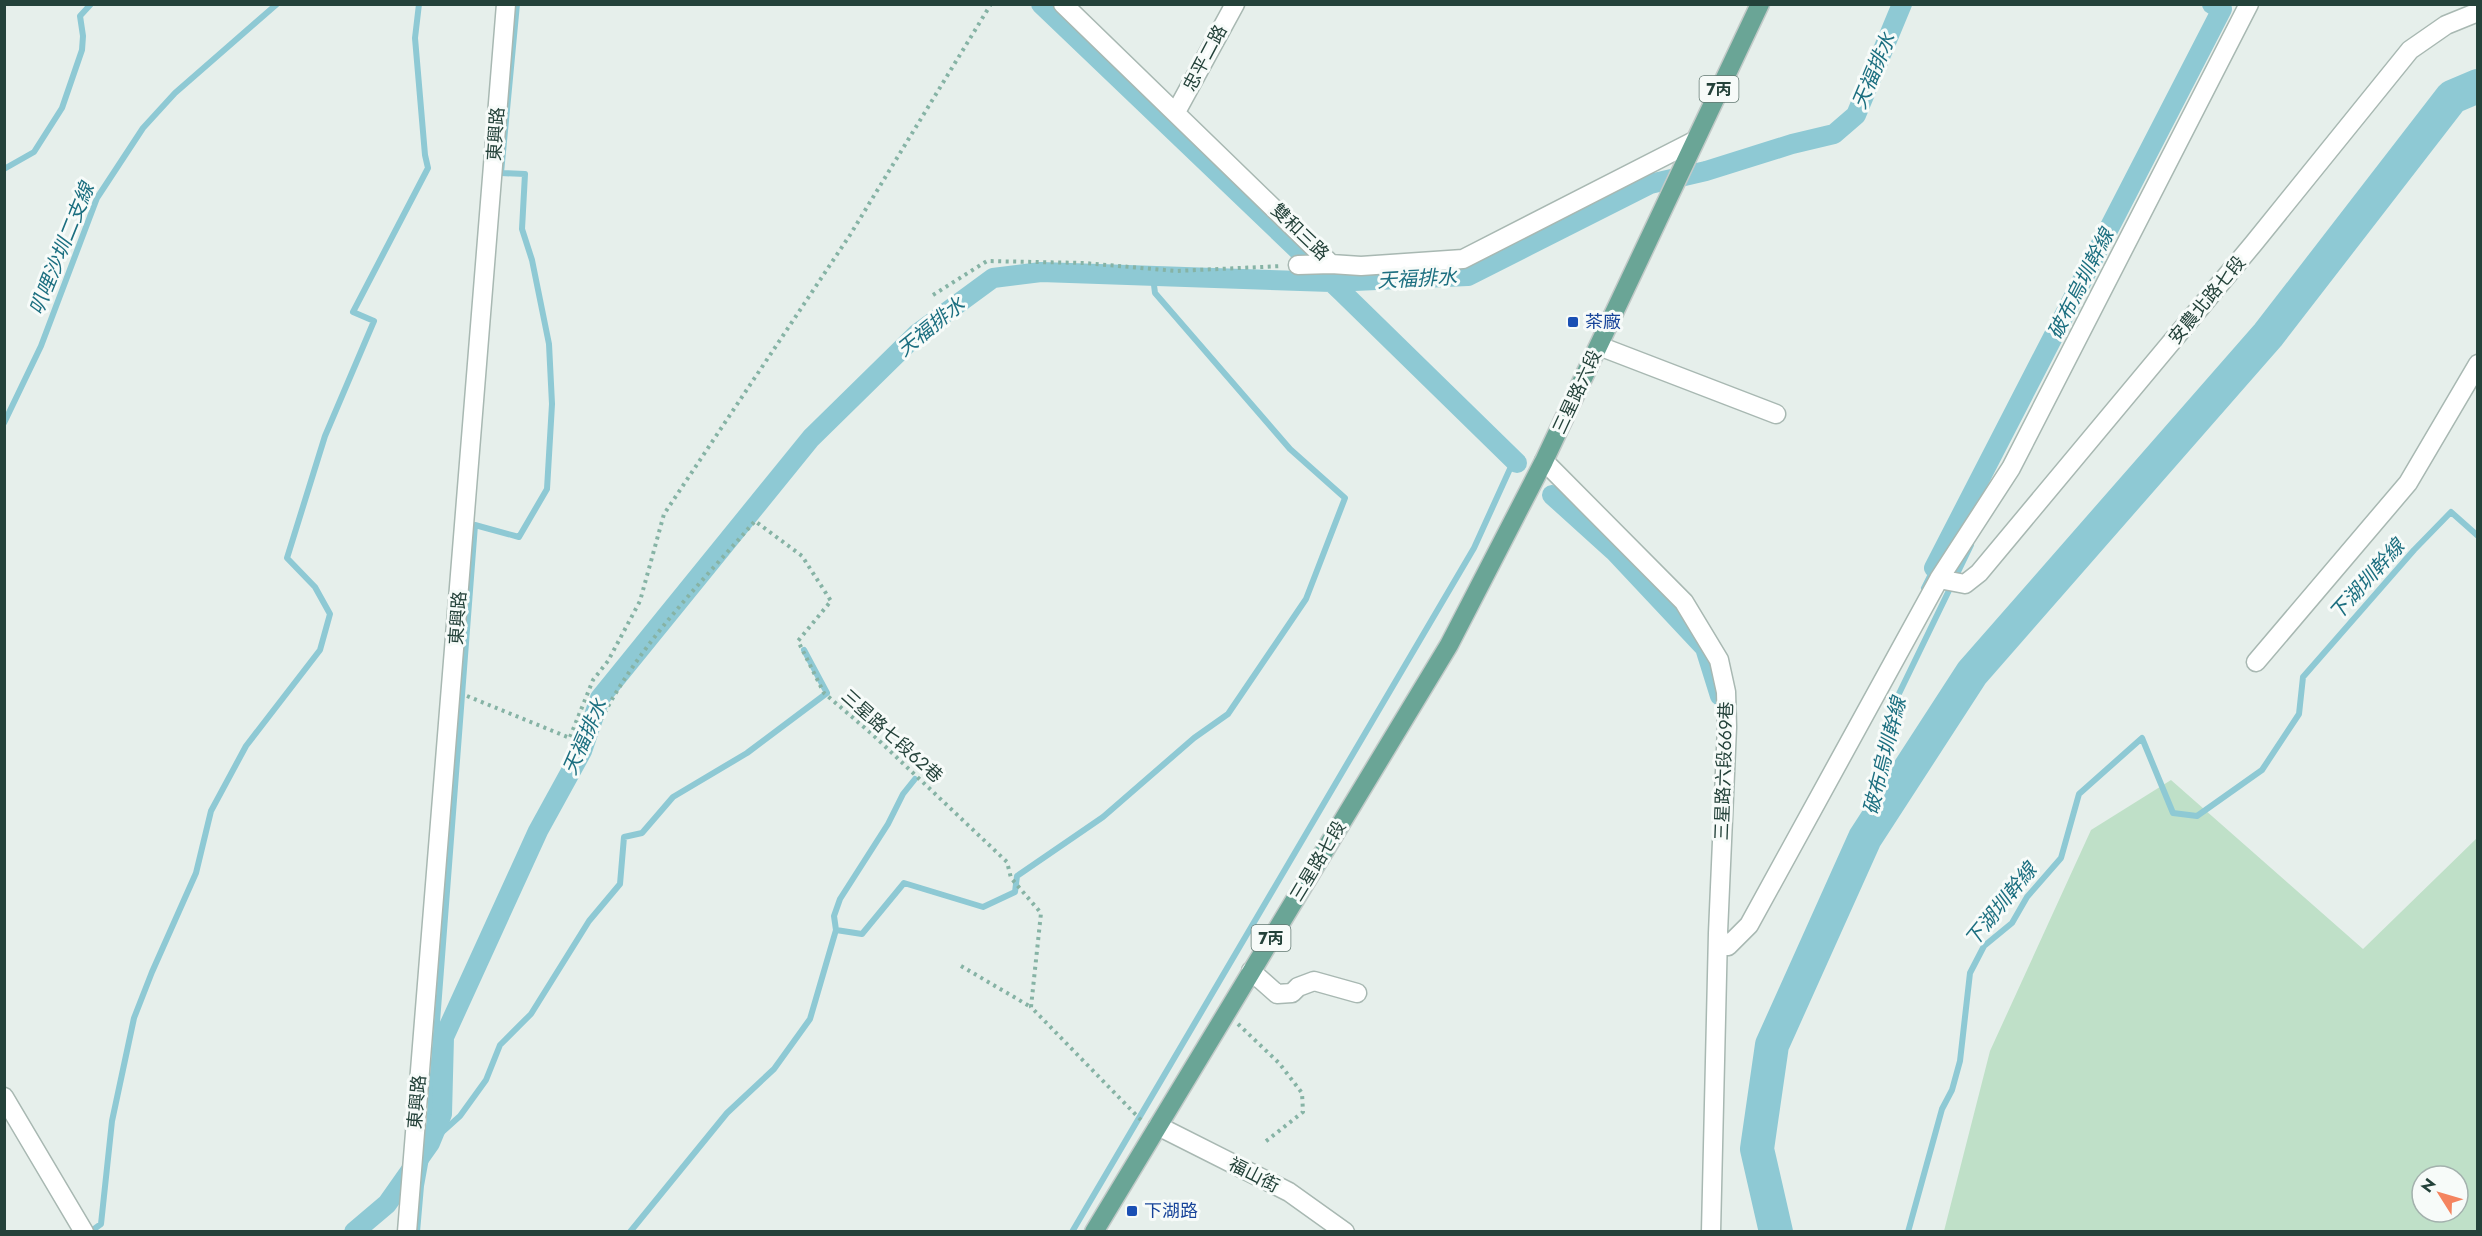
<svg xmlns="http://www.w3.org/2000/svg" width="2482" height="1236" viewBox="0 0 2482 1236" font-family="Jost,'Noto Sans TC',sans-serif">
  <style>
    .green { fill: #bfe0c8; fill-rule: evenodd }
    .lines { fill: none; stroke-linecap: round; stroke-linejoin: round }
    .stream { stroke: #8ec9d4; stroke-width: 6 }
    .canal { stroke: #8ec9d4; stroke-width: 20 }
    .river { stroke: #8ec9d4; stroke-width: 34 }
    .minor-casing { stroke: #a8b8b2; stroke-width: 21 }
    .major-casing { stroke: #c2cac8; stroke-width: 21 }
    .path { stroke: #86b3a5; stroke-width: 4; stroke-dasharray: 3 4.5; stroke-linecap: butt }
    .minor { stroke: #fff; stroke-width: 18 }
    .major { stroke: #6aa596; stroke-width: 18 }
    .transit-dot { fill: #1a4fb4; stroke: #f7fbf9; stroke-width: 2 }
    .labels { text-anchor: middle; dominant-baseline: central; stroke-width: 6; stroke-linejoin: round; paint-order: stroke }
    .shield { fill: #f7fbf9; stroke: #637a73; stroke-width: 1.5 }
    .shield-label { font-size: 16px; font-weight: bold; fill: #24423a }
    .street-label { font-size: 18px; fill: #24423a; stroke: #f7fbf9 }
    .transit-label { font-size: 18px; fill: #164399; stroke: #f7fbf9; text-anchor: start }
    .water-label { font-size: 20px; font-style: italic; fill: #1c6f80; stroke: #f7fbf9 }
  </style>
  <rect width="100%" height="100%" fill="#e6efeb"/>
  <path class="green" d="M2171 780 2363 949 2477 838V1231H1944L1990 1051 2091 830ZM2422 1176H2458V1212H2422Z"/>
  <g class="lines">
    <path class="stream" d="M2222 9 2225 4
      M4 169 34 152 62 108 82 50 83 36 80 16 91 4
      M4 423 41 346 97 198 143 128 175 93 277 4
      M1924 588 1934 568
      M1865 838 1884 736 1893 706 1971 545
      M836 930 834 916 840 899 888 824 903 794 915 779
      M430 1143 460 1116 486 1080 500 1045 531 1014 589 921 620 884 624 837 642 833 673 797 747 753 827 693 804 650
      M90 1232 101 1224 112 1121 134 1018 152 972 196 873 211 811 246 746 320 650 330 614 315 587 287 558 325 436 374 321 353 312 428 168 425 155 415 38 419 4
      M417 1232 421 1186 427 1153 475 525 519 537 547 489 552 404 549 344 532 260 522 229 525 174 501 173 517 4
      M630 1232 727 1113 774 1069 810 1019 836 930 862 934 904 883 983 907 1015 892 1017 876 1103 817 1194 738 1228 714 1306 599 1345 498 1290 449 1155 293 1153 277
      M1072 1232 1474 548 1514 460
      M1908 1232 1942 1109 1952 1090 1960 1061 1970 973 1984 946 2012 923 2027 897 2061 858 2079 794 2142 738 2173 813 2197 816 2262 770 2299 714 2303 677 2414 550 2451 512 2478 536"/>
    <path class="canal" d="M1041 4 1342 292 1517 463
      M1552 495 1614 551 1705 648 1720 696
      M1934 568 2222 9 2212 4
      M354 1232 387 1204 430 1143 442 1114 444 1037 538 831 582 751 600 698 811 438 918 333 993 278 1041 272 1331 282 1468 276 1650 184 1706 171 1792 144 1834 134 1856 115 1902 4"/>
    <path class="river" d="M1776 1232 1757 1149 1772 1045 1865 838 1972 673 2268 335 2452 97 2478 86"/>
    <defs>
      <path id="minor" d="M1063 4 1331 264
        M1176 112 1235 4
        M1298 265 1331 264 1361 266 1463 259 1694 141
        M1599 346 1776 414
        M1544 461 1684 602 1719 660 1726 692 1727 727 1718 933 1711 1232
        M1939 579 1965 584 1979 573 2254 243 2410 50 2446 25 2478 12
        M2256 662 2408 483 2478 364
        M1718 933 1720 941 1728 946 1749 925 1939 579 2011 468 2249 4
        M1251 971 1277 994 1292 993 1298 987 1314 981 1357 993
        M4 1097 84 1232
        M1158 1126 1289 1192 1345 1232
        M407 1232 506 4"/>
      <path id="major" d="M1094 1232 1449 645 1544 461 1760 4"/>
    </defs>
    <use href="#minor" class="minor-casing"/>
    <use href="#major" class="major-casing"/>
    <path class="path" d="M933 295 987 261 1084 263 1176 271 1282 266
      M467 696 570 738 596 730C633 651 698 586 755 521L802 556 831 601 798 641 824 693 873 735 1007 862 1011 878 1041 913 1031 1007 1141 1120
      M570 737 593 680 608 661 640 601 664 514 850 235 991 4
      M961 966 1031 1007
      M1238 1024 1279 1063 1302 1093 1303 1112 1265 1142"/>
    <use href="#minor" class="minor"/>
    <use href="#major" class="major"/>
  </g>
  <g class="transit-dot">
    <rect x="1567" y="316" width="12" height="12" rx="3"/>
    <rect x="1126" y="1205" width="12" height="12" rx="3"/>
  </g>
  <g class="labels">
    <g class="shield">
      <rect x="1699.5" y="76" width="39" height="26" rx="4.5"/>
      <rect x="1251.5" y="925" width="39" height="26" rx="4.5"/>
    </g>
    <g class="shield-label">
      <text x="1719" y="89">7丙</text>
      <text x="1271" y="938">7丙</text>
    </g>
    <g class="street-label">
      <text transform="translate(1205 58) rotate(-62)">忠平二路</text>
      <text transform="translate(496 134) rotate(-86)">東興路</text>
      <text transform="translate(1300 232) rotate(44)">雙和三路</text>
      <text transform="translate(2207 300) rotate(-50)">安農北路七段</text>
      <text transform="translate(1577 392) rotate(-65)">三星路六段</text>
      <text transform="translate(458 618) rotate(-86)">東興路</text>
      <text transform="translate(892 736) rotate(42)">三星路七段62巷</text>
      <text transform="translate(1724 771) rotate(-88)">三星路六段669巷</text>
      <text transform="translate(1318 861) rotate(-59)">三星路七段</text>
      <text transform="translate(417 1102) rotate(-85)">東興路</text>
      <text transform="translate(1254 1175) rotate(27)">福山街</text>
    </g>
    <g class="transit-label">
      <text x="1585" y="322">茶廠</text>
      <text x="1144" y="1211">下湖路</text>
    </g>
    <g class="water-label">
      <text transform="translate(1874 71) rotate(-67)">天福排水</text>
      <text transform="translate(62 249) rotate(-68)">叭哩沙圳二支線</text>
      <text transform="translate(1417 279) rotate(-3)">天福排水</text>
      <text transform="translate(2081 284) rotate(-63)">破布烏圳幹線</text>
      <text transform="translate(931 327) rotate(-39)">天福排水</text>
      <text transform="translate(2367 580) rotate(-48)">下湖圳幹線</text>
      <text transform="translate(585 737) rotate(-66)">天福排水</text>
      <text transform="translate(1885 756) rotate(-76)">破布烏圳幹線</text>
      <text transform="translate(2001 905) rotate(-51)">下湖圳幹線</text>
    </g>
  </g>
  <rect width="2482" height="1236" fill="none" stroke="#24423a" stroke-width="12"/>
  <g transform="translate(2440 1194) rotate(307)"><circle r="28" fill="#f7fbf9" stroke="#a3b1ad" stroke-width="1.5"/>
  <path d="M0-4.5L10 22L0 15L-10 22Z" fill="#f4845f"/>
  <text y="-9" font-size="16" font-weight="bold" text-anchor="middle" fill="#24423a">N</text>
  </g>
</svg>
